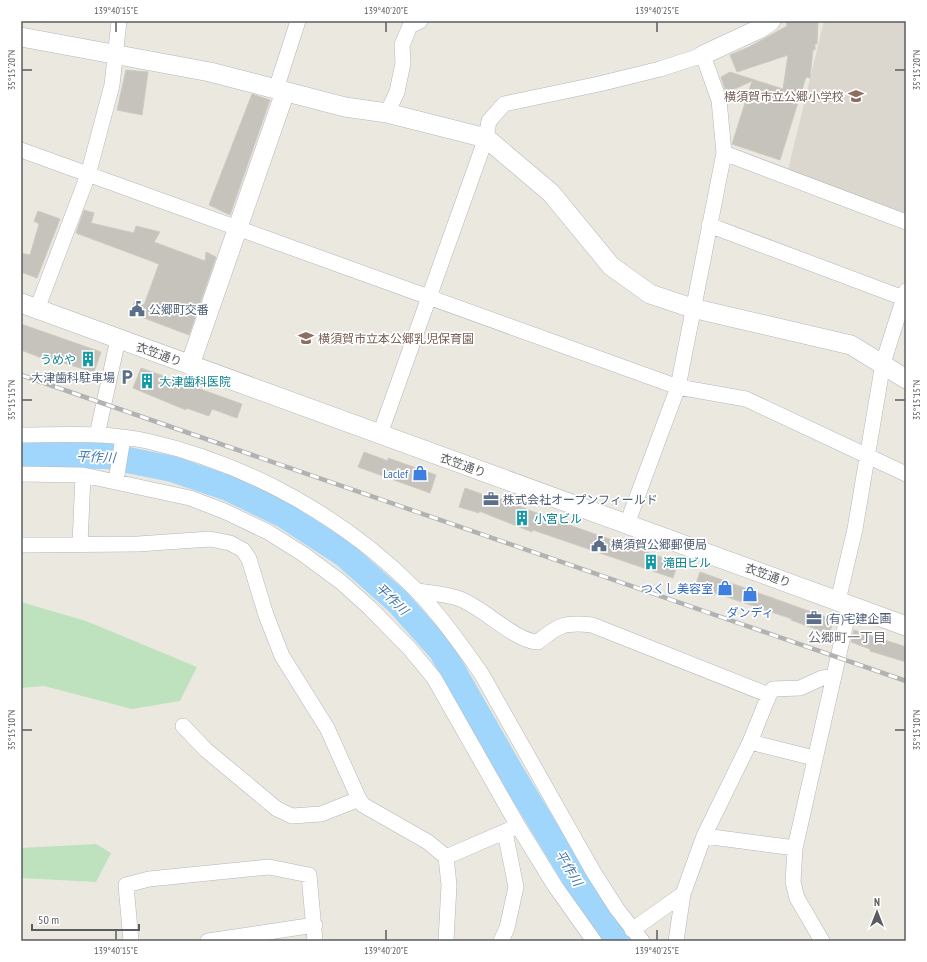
<svg xmlns="http://www.w3.org/2000/svg" width="927" height="962" viewBox="0 0 927 962" font-family="'PT Sans Narrow','Noto Sans JP',sans-serif">
  <style>
    .education { fill: #dbd7ce }
    .green { fill: #bee2bd }
    .lines { fill: none; stroke-linecap: round; stroke-linejoin: round }
    .river { stroke: #a0d6fb; stroke-width: 26 }
    .building { fill: #c6c3bd; stroke: #cfcabf }
    .minor-casing { stroke: #b3b6ba; stroke-width: 16 }
    .tertiary-casing { stroke: #b3b6ba; stroke-width: 20 }
    .minor { stroke: #fff; stroke-width: 15 }
    .tertiary { stroke: #fff; stroke-width: 19 }
    .rail-casing { stroke: #b1b2b2; stroke-width: 4.5 }
    .rail { stroke: #fff; stroke-width: 3; stroke-dasharray: 9; stroke-linecap: butt }
    .ticks { fill: none; stroke: #595c60; stroke-width: 1.5 }
    .labels { text-anchor: middle; dominant-baseline: central; stroke-width: 3.5; stroke-linejoin: round; paint-order: stroke }
    .education-label { font-size: 12px; fill: #785e54; stroke: #fff; text-anchor: end }
    .service-label { font-size: 12px; fill: #4e5e75; stroke: #fff; text-anchor: start }
    .street-label { font-size: 12px; fill: #595c60; stroke: #fff }
    .culture-label { font-size: 12px; fill: #0d838f; stroke: #fff; text-anchor: start }
    .shop-label { font-size: 12px; fill: #366cbe; stroke: #fff; text-anchor: end }
    .water-label { font-size: 13px; font-style: italic; fill: #4078ab; stroke: #fff }
    .neighbourhood-label { font-size: 13px; fill: #6a6e72; stroke: #fff }
    .neatline { fill: none; stroke: #595c60; stroke-width: 1.5 }
    .ticks-label { font-size: 10px; text-anchor: middle; fill: #595c60 }
  </style>
  <rect width="100%" height="100%" fill="#ebe8e0"/>
  <path class="education" d="M824 21H906V215L788 170Z"/>
  <path class="green" d="M21 602 86 621 197 667 180 701 132 709 44 686 21 688Z
    M96 844 111 853 96 882 21 878V848Z"/>
  <g class="lines">
    <path class="river" d="M21 455 108 456 172 469 228 488 284 515 344 554 398 602 441 650 513 776 599 918 617 941"/>
  </g>
  <path class="building" d="M786 21H818L817 44H815V50L813 49 810 78 806 77 780 160 732 144 752 81 726 93 721 77 730 72 783 89 788 55 737 72 730 55 749 47 787 26Z
    M126 70 148 72 142 115 117 110Z
    M252 94 270 100 230 215 209 205Z
    M84 210 94 213 91 223 134 233 136 226 160 232 154 242 205 261 206 252 216 257 189 335 131 313 135 301 144 305 159 264 76 233Z
    M38 211 60 219 37 278 21 272V253L30 255 39 224 34 221Z
    M21 324 101 352 94 372 53 360 52 362 21 350Z
    M141 368 242 404 237 418 212 409 209 416 186 408V410L133 388Z
    M364 452 388 461V458L436 475 430 493 358 467Z
    M465 488 487 496 488 494 552 519 678 563 673 578 533 530 532 532 479 511V513L459 507Z
    M700 572 834 620 829 634 791 620 792 619 715 593 714 596 694 589Z
    M854 630 906 647V662L870 651V649L851 642Z"/>
  <g class="lines">
    <defs>
      <path id="minor" d="M276 89 298 21
        M387 113 397 92 403 63 402 45 410 26 420 21
        M21 150 678 387 746 399 906 474
        M724 153 906 222
        M709 225 906 299
        M37 309 88 175 112 85 119 21
        M380 434 486 138 489 121 504 104 599 84 660 69 703 55 719 100 724 153 678 387 627 524
        M21 435C62 435 107 432 147 441 248 464 344 517 416 590 440 615 461 645 481 673L594 873 617 909 642 941
        M97 435 118 339
        M21 474 83 475 190 498 224 511 268 532 303 554 341 582 370 608 410 649 434 678 518 826 555 886 594 941
        M116 481 123 438
        M80 544 83 475
        M21 545 138 544 210 539 230 543 243 550 249 559 266 615 282 656 327 728 359 799 363 805 428 842 446 857 449 885 446 941
        M417 591C431 593 447 594 460 599 484 608 516 642 538 642 558 625 565 622 592 625L769 695
        M838 601 855 529 883 363 906 291
        M183 726 206 750 277 809 292 816 321 814 359 799
        M750 742 814 758
        M704 836 795 848
        M446 857 513 828
        M632 930 683 894 704 836 750 742 769 695 773 689 800 688 822 678 832 677
        M131 941 126 885 149 879 269 867 309 875 315 941
        M208 941 315 925
        M501 941 507 928 516 887 505 832
        M676 941 683 894
        M822 941 797 898 793 882 795 848 850 605"/>
      <path id="tertiary" d="M21 37 210 72 345 107 387 113 486 138 551 193 611 266 650 294 692 308 851 345 906 379
        M703 55 759 29 771 21
        M21 303 906 626
        M190 365 285 92"/>
    </defs>
    <use href="#minor" class="minor-casing"/>
    <use href="#tertiary" class="tertiary-casing"/>
    <use href="#minor" class="minor"/>
    <use href="#tertiary" class="tertiary"/>
    <defs>
      <path id="rail" d="M21 375 906 681"/>
    </defs>
    <use href="#rail" class="rail-casing"/>
    <use href="#rail" class="rail"/>
  </g>
  <path class="ticks" d="M116 22V32M386 22V32M657 22V32M22 70H32M895 70H905M22 400H32M895 400H905M22 730H32M895 730H905M116 930V940M386 930V940M657 930V940"/>
  <defs>
    <symbol id="school-bare" viewBox="-9 -9 18 18"><path d="M0-5L7-2L0 1L-7-2ZM-4 1L0 2.5L4 1V4Q0 6-4 4Z" fill="#8d6e63" stroke="#fff" stroke-width="2.5" paint-order="stroke"/></symbol>
    <symbol id="civic-bare" viewBox="-9 -9 18 18"><path d="M-.6-6.5H3V-4.5H.6V-3L4-1V1h2V6H-6V1h2V-1L-.6-3ZM-1.2 2.5V6h2.4V2.5Z" fill="#5c6f8a" stroke="#fff" stroke-width="2.5" paint-order="stroke"/></symbol>
    <symbol id="building-bare" viewBox="-9 -9 18 18"><path d="M-4-6H4V6H1V3H-1V6H-4ZM-2.5-4.3h1.7v1.8h-1.7ZM.8-4.3h1.7v1.8H.8ZM-2.5-1h1.7V.8h-1.7ZM.8-1h1.7V.8H.8Z" fill="#0f9aa8" stroke="#fff" stroke-width="2.5" paint-order="stroke"/></symbol>
    <symbol id="parking-bare" viewBox="-9 -9 18 18"><path d="M-3.5-5.5H1a3.5 3.5 0 0 1 0 7H-1V5.5H-3.5ZM-1-3.4V-.6H.8a1.4 1.4 0 0 0 0-2.8Z" fill="#5c6f8a" stroke="#fff" stroke-width="2.5" paint-order="stroke"/></symbol>
    <symbol id="shop-bare" viewBox="-9 -9 18 18"><path d="M-5-2.5h2.3a2.7 3.5 0 0 1 5.4 0H5L5.5 6h-11ZM-1.5-2.5h3a1.5 2.3 0 0 0-3 0Z" fill="#3f7fe0" stroke="#fff" stroke-width="2.5" paint-order="stroke"/></symbol>
    <symbol id="office-bare" viewBox="-9 -9 18 18"><path d="M-6-3h4V-5.5h4V-3h4V5H-6ZM-1-4.5V-3h2v-1.5ZM-6 0V1H6V0Z" fill="#5c6f8a" stroke="#fff" stroke-width="2.5" paint-order="stroke"/></symbol>
  </defs>
  <g fill-rule="evenodd">
    <use href="#school-bare" x="845" y="85" width="22" height="22"/>
    <use href="#civic-bare" x="126" y="298" width="22" height="22"/>
    <use href="#school-bare" x="295" y="327" width="22" height="22"/>
    <use href="#building-bare" x="77" y="348" width="22" height="22"/>
    <use href="#parking-bare" x="116" y="366" width="22" height="22"/>
    <use href="#building-bare" x="136" y="370" width="22" height="22"/>
    <use href="#shop-bare" x="409" y="462" width="22" height="22"/>
    <use href="#office-bare" x="480" y="488" width="22" height="22"/>
    <use href="#building-bare" x="511" y="507" width="22" height="22"/>
    <use href="#civic-bare" x="588" y="533" width="22" height="22"/>
    <use href="#building-bare" x="640" y="551" width="22" height="22"/>
    <use href="#shop-bare" x="714" y="577" width="22" height="22"/>
    <use href="#shop-bare" x="739" y="583" width="22" height="22"/>
    <use href="#office-bare" x="803" y="607" width="22" height="22"/>
  </g>
  <g class="labels">
    <g class="education-label">
      <text x="844" y="96">横須賀市立公郷小学校</text>
      <text x="318" y="338" text-anchor="start">横須賀市立本公郷乳児保育園</text>
    </g>
    <g class="service-label">
      <text x="149" y="309">公郷町交番</text>
      <text x="115" y="377" text-anchor="end">大津歯科駐車場</text>
      <text x="503" y="499">株式会社オープンフィールド</text>
      <text x="611" y="544">横須賀公郷郵便局</text>
      <text x="826" y="618">(有)宅建企画</text>
    </g>
    <g class="street-label">
      <text transform="translate(159 354) rotate(20)">衣笠通り</text>
      <text transform="translate(463 465) rotate(20)">衣笠通り</text>
      <text transform="translate(768 575) rotate(20)">衣笠通り</text>
    </g>
    <g class="culture-label">
      <text x="76" y="359" text-anchor="end">うめや</text>
      <text x="159" y="381">大津歯科医院</text>
      <text x="534" y="518">小宮ビル</text>
      <text x="663" y="562">滝田ビル</text>
    </g>
    <g class="shop-label">
      <text x="408" y="473">Laclef</text>
      <text x="713" y="588">つくし美容室</text>
      <text x="750" y="612" text-anchor="middle">ダンディ</text>
    </g>
    <g class="water-label">
      <text transform="translate(96 457) rotate(3)">平作川</text>
      <text transform="translate(392 599) rotate(44)">平作川</text>
      <text transform="translate(569 868) rotate(59)">平作川</text>
    </g>
    <g class="neighbourhood-label">
      <text x="847" y="637">公郷町一丁目</text>
    </g>
  </g>
  <rect width="927" height="962" fill="none" stroke="#ffffff" stroke-width="44"/>
  <g transform="translate(877 912)" stroke="#ffffff" stroke-width="3" paint-order="stroke">
  <path d="M0-3L7 15L0 10L-7 15Z" fill="#595c60"/>
  <text y="-6" font-size="11" font-weight="bold" text-anchor="middle" fill="#595c60">N</text>
  </g>
  <path d="M32 924v6h107v-6" fill="none" stroke="#595c60" stroke-width="2"/>
  <text x="38" y="924" font-size="12" fill="#595c60" stroke="#ffffff" stroke-width="3" paint-order="stroke">50 m</text>
  <rect x="22" y="22" width="883" height="918" class="neatline"/>
  <g class="ticks-label">
    <text x="116" y="14">139°40'15"E</text>
    <text x="386" y="14">139°40'20"E</text>
    <text x="657" y="14">139°40'25"E</text>
    <text transform="translate(11 70) rotate(-90)" y="4">35°15'20"N</text>
    <text transform="translate(916 70) rotate(-90)" y="4">35°15'20"N</text>
    <text transform="translate(11 400) rotate(-90)" y="4">35°15'15"N</text>
    <text transform="translate(916 400) rotate(-90)" y="4">35°15'15"N</text>
    <text transform="translate(11 730) rotate(-90)" y="4">35°15'10"N</text>
    <text transform="translate(916 730) rotate(-90)" y="4">35°15'10"N</text>
    <text x="116" y="954">139°40'15"E</text>
    <text x="386" y="954">139°40'20"E</text>
    <text x="657" y="954">139°40'25"E</text>
  </g>
</svg>
